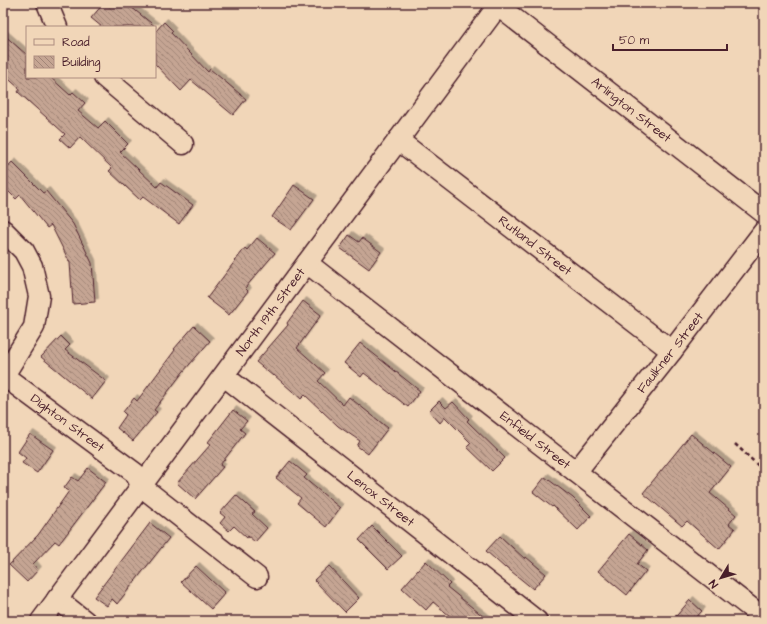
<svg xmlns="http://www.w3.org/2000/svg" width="767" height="624" viewBox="0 0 767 624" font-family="'Architects Daughter',sans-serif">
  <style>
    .building { fill: url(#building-back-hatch); stroke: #4a1f2b; filter: url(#shadow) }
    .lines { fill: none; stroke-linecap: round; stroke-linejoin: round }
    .minor-casing { stroke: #4a1f2b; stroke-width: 23 }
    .path { stroke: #4a1f2b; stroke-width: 2.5; stroke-dasharray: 4 3; stroke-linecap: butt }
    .minor { stroke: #f1d6b8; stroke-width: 20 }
    .labels { text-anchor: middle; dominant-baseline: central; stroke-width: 3.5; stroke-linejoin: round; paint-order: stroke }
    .street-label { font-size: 13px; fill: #4a1f2b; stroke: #f1d6b8 }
  </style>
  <defs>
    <pattern id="building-back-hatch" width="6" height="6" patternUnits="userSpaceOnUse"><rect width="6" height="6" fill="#c5a593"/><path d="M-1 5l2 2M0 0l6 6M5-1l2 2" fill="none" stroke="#a28678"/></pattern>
    <filter id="shadow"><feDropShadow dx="3.5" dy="-3.5" stdDeviation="0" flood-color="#0004"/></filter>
  </defs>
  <rect width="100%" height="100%" fill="#f1d6b8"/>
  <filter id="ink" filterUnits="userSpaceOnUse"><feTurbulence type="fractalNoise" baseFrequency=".025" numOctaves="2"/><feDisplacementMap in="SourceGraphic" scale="8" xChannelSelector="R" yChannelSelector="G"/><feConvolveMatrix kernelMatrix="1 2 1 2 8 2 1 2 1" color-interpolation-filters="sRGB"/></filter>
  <g filter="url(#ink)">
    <path class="building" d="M104 3H126L156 27H102L91 18Z
      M164 22 173 31 171 33 208 72 210 69 246 99 233 115 191 80 181 91 155 64V32Z
      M3 34 27 55V77H50L70 95 73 92 85 103 78 111 98 128 105 121 128 144 120 152 157 187 161 182 193 205 179 224 143 197 140 200 109 171 112 168 80 137 70 148 60 139 65 134 18 92 20 89 3 74Z
      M12 162 43 193 46 191 73 224 92 263 95 302 73 304 70 263 51 225 47 228 20 195 16 199 3 186V172Z
      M294 185 314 199 291 230 272 217Z
      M349 235 359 242 362 238 381 252 369 269 340 248Z
      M257 238 275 253 245 288 248 291 229 315 207 298 245 248 247 250Z
      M303 301 321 315 297 348 325 373 318 381 343 405 349 397 388 428 368 454 357 446 360 441 338 426 305 395 301 399 274 375 273 376 256 362 288 325 287 323Z
      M194 326 210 341 183 372 154 410 157 412 133 441 117 428 126 415 123 412 134 398 137 401 175 350 174 349Z
      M61 336 70 345 65 350 106 381 92 399 41 357Z
      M360 343 420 391 408 407 364 373 361 377 344 363Z
      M439 401 446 408 453 402 469 419 467 421 505 458 492 471 467 447 471 443 445 417 440 423 429 411Z
      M233 410 247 421 240 429 245 433 220 465 223 467 195 499 177 483 211 444 208 442Z
      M30 434 53 450 37 473 22 463 26 458 18 452Z
      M691 434 731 467 710 493 736 515 729 524 735 529 719 549 687 521 682 526 643 493Z
      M290 461 307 475 304 478 340 508 326 527 297 503 301 498 276 478Z
      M88 468 106 482 59 544 55 541 33 564 38 570 27 582 9 565 38 535 69 491 64 488 72 477 78 481Z
      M545 477 573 498 591 516 578 530 553 506 552 507 533 492Z
      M236 495 255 512 252 514 267 528 255 542 248 536 247 538 234 526 229 531 220 523 225 517 220 513Z
      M150 523 169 538 117 604 112 599 107 606 94 597Z
      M372 526 402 556 388 569 359 540Z
      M629 534 648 550 637 564 646 571 627 595 598 571Z
      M500 536 525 559 526 557 546 574 533 589 506 567 505 568 486 551Z
      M426 561 450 584 447 587 489 621H456L433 602 426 610 402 588Z
      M196 566 225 593 211 609 181 582Z
      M329 566 359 598 345 612 314 580Z
      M690 600 702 611 693 621H672Z"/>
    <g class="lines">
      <defs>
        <g id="minor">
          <path d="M47 3 57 27"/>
          <path id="s1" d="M498 6 764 213"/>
          <path d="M104 77 183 144"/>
          <path id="s2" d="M398 140 672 351"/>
          <path d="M3 230 24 251 32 266 39 296 34 327 3 377"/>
          <path id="s3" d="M307 263 764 618"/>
          <path id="s4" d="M4 376 135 473 142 487 257 577"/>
          <path id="s5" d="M224 376 537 621"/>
          <path id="s6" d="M576 472 672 351 764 231"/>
          <path d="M57 599 85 621"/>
          <path id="s7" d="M41 621 500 3"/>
        </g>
      </defs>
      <use href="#minor" class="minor-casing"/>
      <path class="path" d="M735 444 764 471"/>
      <use href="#minor" class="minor"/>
    </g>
  </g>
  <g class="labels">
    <g class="street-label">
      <text stroke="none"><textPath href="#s1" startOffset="169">Arlington Street</textPath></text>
      <text stroke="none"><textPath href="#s2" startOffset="173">Rutland Street</textPath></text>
      <text stroke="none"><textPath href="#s7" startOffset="385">North 19th Street</textPath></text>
      <text stroke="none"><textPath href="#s6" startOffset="152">Faulkner Street</textPath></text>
      <text stroke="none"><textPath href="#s4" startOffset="79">Dighton Street</textPath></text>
      <text stroke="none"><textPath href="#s3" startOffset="289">Enfield Street</textPath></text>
      <text stroke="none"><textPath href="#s5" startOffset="199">Lenox Street</textPath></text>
    </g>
  </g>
  <rect width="767" height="624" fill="none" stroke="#f1d6b8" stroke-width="16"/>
  <rect x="8" y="8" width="751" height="608" fill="none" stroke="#4a1f2b" stroke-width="1.5" filter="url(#ink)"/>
  <rect x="26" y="26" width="130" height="52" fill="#f1d6b8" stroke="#ae8d80"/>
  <rect x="34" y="39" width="20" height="6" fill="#f1d6b8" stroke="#ae8d80"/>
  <text x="62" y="46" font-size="12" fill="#4a1f2b">Road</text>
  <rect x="34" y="56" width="20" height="12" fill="url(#building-back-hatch)" stroke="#ae8d80"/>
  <text x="62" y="66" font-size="12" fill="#4a1f2b">Building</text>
  <g transform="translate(721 578) rotate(232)" stroke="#f1d6b8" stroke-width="3" paint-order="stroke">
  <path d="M0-3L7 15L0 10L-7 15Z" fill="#4a1f2b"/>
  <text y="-6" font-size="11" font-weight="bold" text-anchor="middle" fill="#4a1f2b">N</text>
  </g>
  <path d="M613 44v6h114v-6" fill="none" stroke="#4a1f2b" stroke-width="2"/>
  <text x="619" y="44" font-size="12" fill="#4a1f2b" stroke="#f1d6b8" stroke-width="3" paint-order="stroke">50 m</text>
</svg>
